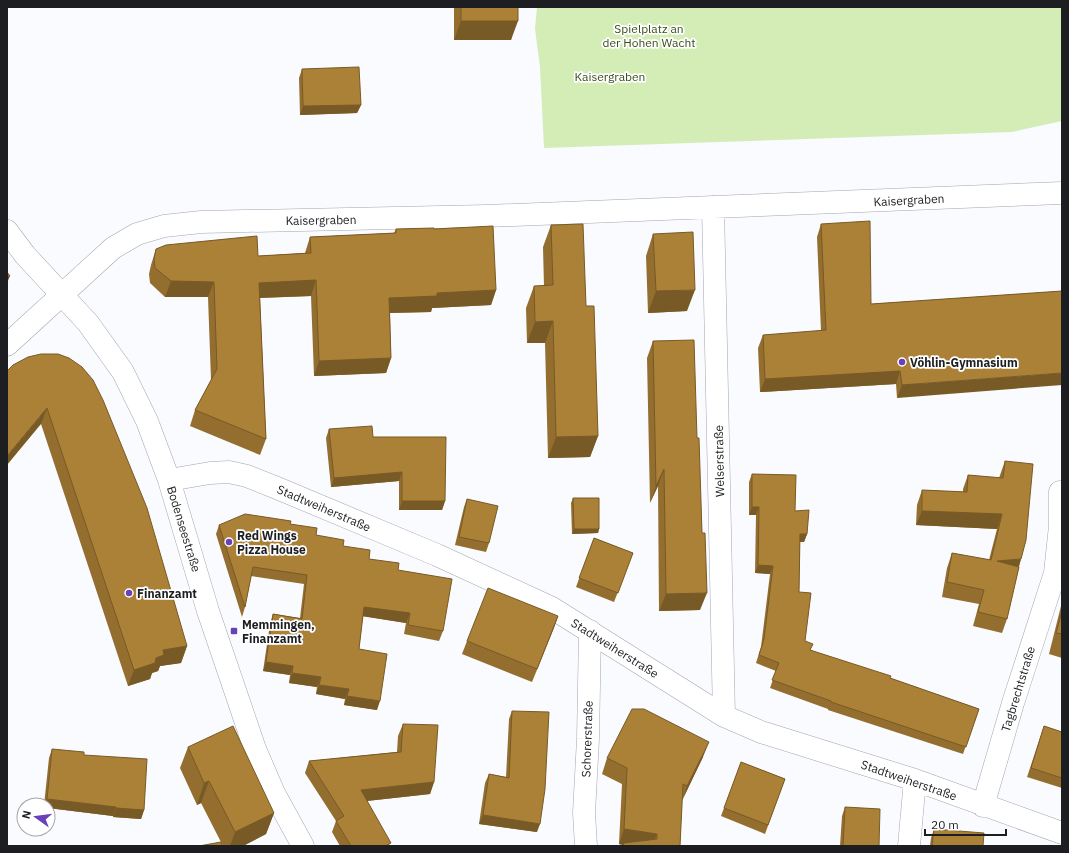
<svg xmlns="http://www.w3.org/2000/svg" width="1069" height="853" viewBox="0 0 1069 853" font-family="'IBM Plex Sans',sans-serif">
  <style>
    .green { fill: #d4edb7 }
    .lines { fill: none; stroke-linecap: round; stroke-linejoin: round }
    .minor-casing { stroke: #a2a6b0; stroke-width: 23 }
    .minor { stroke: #fff; stroke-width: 22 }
    .wall { fill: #936e2f }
    .shaded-wall { fill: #785a26 }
    .building { fill: #ab8037; stroke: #785a26 }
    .poi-dot { fill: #6941ba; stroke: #fff; stroke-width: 1.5 }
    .labels { text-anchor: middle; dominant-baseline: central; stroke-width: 3.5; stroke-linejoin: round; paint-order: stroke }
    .park-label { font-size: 12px; fill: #384c18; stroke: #fff }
    .street-label { font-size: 12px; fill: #1c1e21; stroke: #fff }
    .poi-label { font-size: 12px; font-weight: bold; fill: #1c1e21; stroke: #fff; text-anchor: start }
  </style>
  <rect width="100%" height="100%" fill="#f9fbff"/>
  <path class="green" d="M537 7H1062V121L1012 132 544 148 540 67 535 29Z"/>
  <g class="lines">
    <defs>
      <path id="minor" d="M713 207 724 716
        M7 231 25 255 88 323 123 372 147 421 169 480 208 611 255 749 274 793 303 846
        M7 345 113 248 137 234 164 226 201 222 487 216 1062 193
        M169 480 210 473 229 472 247 476 277 488 437 555 552 608 724 716 761 732 915 780 1062 833
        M983 806 1013 703 1055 573 1060 526V492
        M586 846 584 813 588 739 590 631
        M909 846 915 780"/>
    </defs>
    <use href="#minor" class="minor-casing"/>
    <use href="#minor" class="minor"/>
  </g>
  <path class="wall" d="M454 7H518L511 40H454Z
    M302 69 361 105 357 113 300 115 299 78Z
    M821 224 871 304 1062 291 897 398 896 384 760 392 758 348 763 335 821 331 817 237Z
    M551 225 586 306 598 436 590 457 548 458 545 343H527L526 308 534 286H544L543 247Z
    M396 229H434L496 290 491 305 432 308 431 312 390 313 391 358 386 373 314 376 311 296 260 298 266 439 260 455 190 426 195 410 211 380 208 297H165L150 283 149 274 151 265 156 249 258 256 305 253 310 237 394 233Z
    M653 234 687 311 648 313 646 256Z
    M653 341 697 438 702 533 700 610 659 611 658 486 650 503 647 358Z
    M28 357 187 646 181 663 160 666 158 671 152 673 150 679 128 686 41 424Z
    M329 429 373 437 445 501 442 510H399V481L331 487 326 438Z
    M1005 461 1021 559 1019 567 1007 619 1002 633 973 626 979 604 942 597 947 568 952 553 989 560 997 529 916 525 917 505 922 490 963 492V489L968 475 999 478Z
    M752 474 795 511 807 534 804 542H800L799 592 805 641 810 650 979 709 963 754 828 710V709L770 688 776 671 756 663 761 647 770 574 755 573 756 515H749V482Z
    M573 498 599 529 598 533 572 534 571 503Z
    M467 499 489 543 486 552 455 545 464 507Z
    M290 524 316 535 343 546 369 559 398 570 443 631 439 641 404 634 406 623 363 616 359 649 377 710 344 705 345 699 316 694 317 687 289 683 290 675 263 671 270 624 273 614 300 618 304 584 251 576 245 607 242 617 216 534 219 525Z
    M594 538 633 553 614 602 576 587Z
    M1062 602V658L1049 654Z
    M558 616 532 682 462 654 467 641Z
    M512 711 537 832 479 824 485 783 489 774 506 777 509 719Z
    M403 724 434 782 430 794 367 801 390 846H340L332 832 336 821 305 773 309 761 397 752 398 736Z
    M1044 726 1062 732V788L1027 777Z
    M188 747 274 813 266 834 243 846H223L201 803 197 805 180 768Z
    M52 749 84 755 144 810 141 819 113 817V816L48 808V805H44L49 758Z
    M703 757 682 800 680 846H622L623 845 619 844 622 784 602 774 607 758Z
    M741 762 785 779 765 834 721 816Z
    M845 807 879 846H840L842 816Z
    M934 829 983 846H930L931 838Z"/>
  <path class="shaded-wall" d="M461 21H518L511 40H454Z
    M361 105 357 113 300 115 303 106Z
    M10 276 7 283V277Z
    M316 280 311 296 254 298 259 283Z
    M171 281 214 282 208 297H165Z
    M496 290 491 305 432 308 431 312 384 313 389 298 437 293Z
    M695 290 687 311 648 313 656 291Z
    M553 321 545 343H527L535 322Z
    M391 358 386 373 314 376 319 361Z
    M900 371 896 384 760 392 765 379Z
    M1062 373V385L897 398 902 385Z
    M47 408 41 424 7 465V456Z
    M598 436 590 457 548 458 556 437Z
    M664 469 658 486 650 503 656 486Z
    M402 472 399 481 331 487 334 478Z
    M402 501H445L442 510H399Z
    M752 507H759L756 515H749Z
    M922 511 1002 514 997 529 916 525Z
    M574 529H599L598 533 572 534Z
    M800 534H807L804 542H797Z
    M1021 559 1016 574 997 561Z
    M758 565 773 566 770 574 755 573Z
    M707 593 700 610 659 611 666 594Z
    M364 607 410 613 406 623 361 616Z
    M558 616 554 628 532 682 537 669Z
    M187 646 181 663 160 666 158 671 152 673 150 679 128 686 134 670 156 658 163 650Z
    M266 662 293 666 290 675 263 671Z
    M292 673 321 677 317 687 289 683Z
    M319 685 349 689 345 699 316 694Z
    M347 696 380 701 377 710 344 705Z
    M709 742 703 757 682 801 687 786Z
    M209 781 201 803 197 805 204 783Z
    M434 782 430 794 357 802 361 790Z
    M47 799 116 807 113 816 48 808V805H45Z
    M116 808 144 810 141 819 113 817Z
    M274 813 266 834 243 846H230L235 832Z
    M483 815 540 824 537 832 479 824Z
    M624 829 657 834 652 846 624 843 623 845 619 844Z"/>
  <path class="building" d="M461 7H518V21H461Z
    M359 67 361 105 303 106 302 69Z
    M870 221 871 304 1062 291V373L902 385 900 371 765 379 763 335 826 330 821 224Z
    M583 224 586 306H594L598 436 556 437 553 321 535 322 534 286 553 285 551 225Z
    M493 226 496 290 437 293V296L389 298 391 358 319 361 316 280 259 283 266 439 195 410 217 369 214 282 171 281 155 268 154 259 156 249 166 245 257 236 258 256 311 253 310 237 396 233V229L434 228V229Z
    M693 232 695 290 656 291 653 234Z
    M7 272 10 276 7 277Z
    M694 340 697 438H699L702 533H705L707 593 666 594 664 469 656 486 653 341Z
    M41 354H58L69 358 82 367 93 380 103 400 147 508 187 646 163 650 164 655 156 658 155 663 134 670 47 408 7 456V371L13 365 28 357Z
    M372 426 373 437H446L445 501H402V472L334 478 329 429Z
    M1005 461 1033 464 1026 540 1021 559 997 561 1019 567 1007 619 978 612 984 590 947 582 952 553 991 560 1002 514 922 511V490L967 492 968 475 1003 478Z
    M752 474 796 475 795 511 809 510 807 534H800L799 592 811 593 805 641 813 644 810 650 891 676 890 678 979 709 966 747 831 702V701L772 680 779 663 759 655 764 639 773 566 758 565 759 507H752Z
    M573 498H599V529H574Z
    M467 499 498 506 489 543 459 537Z
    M245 514 291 521 290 524 317 528 316 535 344 540 343 546 370 550 369 559 399 563 398 570 452 579 443 631 408 625 410 613 364 607 359 649 387 654 380 701 347 696 349 689 319 685 321 677 292 673 293 666 266 662 273 614 302 619 307 575 253 567 245 607 219 525Z
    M594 538 633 553 618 593 579 578Z
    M488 588 558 616 537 669 467 641Z
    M1062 611V634L1056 633Z
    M632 709H644L709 742 687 786 683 784 680 846H623L624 843 657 839V834L624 829 627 768 607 758Z
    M512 711 549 712 545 789 540 824 483 815 489 774 509 778Z
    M403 724 438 725 434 782 361 790 391 843 387 845 388 846H351L336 821 344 816 309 761 401 752Z
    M233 726 274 813 235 832 209 781 204 783 188 747Z
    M1044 726 1062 732V778L1031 768Z
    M52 749 84 752V755L147 759 144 810 116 808V807L47 799Z
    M741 762 785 779 768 825 724 808Z
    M845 807 880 809 879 846H843Z
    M934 829 984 833 983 846H932Z
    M221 842 222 846H199Z"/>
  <g class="poi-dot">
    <circle cx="902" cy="362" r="4"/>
    <circle cx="229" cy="542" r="4"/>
    <circle cx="129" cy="593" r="4"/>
    <rect x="230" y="627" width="8" height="8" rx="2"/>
  </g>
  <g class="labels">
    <g class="park-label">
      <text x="649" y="28">Spielplatz an<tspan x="649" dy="14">der Hohen Wacht</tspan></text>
      <text x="610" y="76">Kaisergraben</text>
    </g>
    <g class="street-label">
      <text transform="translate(909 200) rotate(-3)">Kaisergraben</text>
      <text transform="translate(321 220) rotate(-1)">Kaisergraben</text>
      <text transform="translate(719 461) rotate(-91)">Welserstraße</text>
      <text transform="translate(324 508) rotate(23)">Stadtweiherstraße</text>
      <text transform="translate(184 529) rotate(73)">Bodenseestraße</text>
      <text transform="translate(615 648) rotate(32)">Stadtweiherstraße</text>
      <text transform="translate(1018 689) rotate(-73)">Tagbrechtstraße</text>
      <text transform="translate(587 739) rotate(-88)">Schorerstraße</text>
      <text transform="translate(909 780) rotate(19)">Stadtweiherstraße</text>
    </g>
    <g class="poi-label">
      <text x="910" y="362">Vöhlin-Gymnasium</text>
      <text x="237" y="535">Red Wings<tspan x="237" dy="14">Pizza House</tspan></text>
      <text x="137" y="593">Finanzamt</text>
      <text x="242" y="624">Memmingen,<tspan x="242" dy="14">Finanzamt</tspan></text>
    </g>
  </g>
  <rect width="1069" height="853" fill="none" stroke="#1c1e21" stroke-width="16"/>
  <g transform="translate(36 817) rotate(284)"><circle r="19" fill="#ffffff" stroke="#a4a5a6"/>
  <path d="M0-3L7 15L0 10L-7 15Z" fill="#6941ba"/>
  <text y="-6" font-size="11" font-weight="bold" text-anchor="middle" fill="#1c1e21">N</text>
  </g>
  <path d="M925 829v6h81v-6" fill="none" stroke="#1c1e21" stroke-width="2"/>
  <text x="931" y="829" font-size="12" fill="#1c1e21" stroke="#ffffff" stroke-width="3" paint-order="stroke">20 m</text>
</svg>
